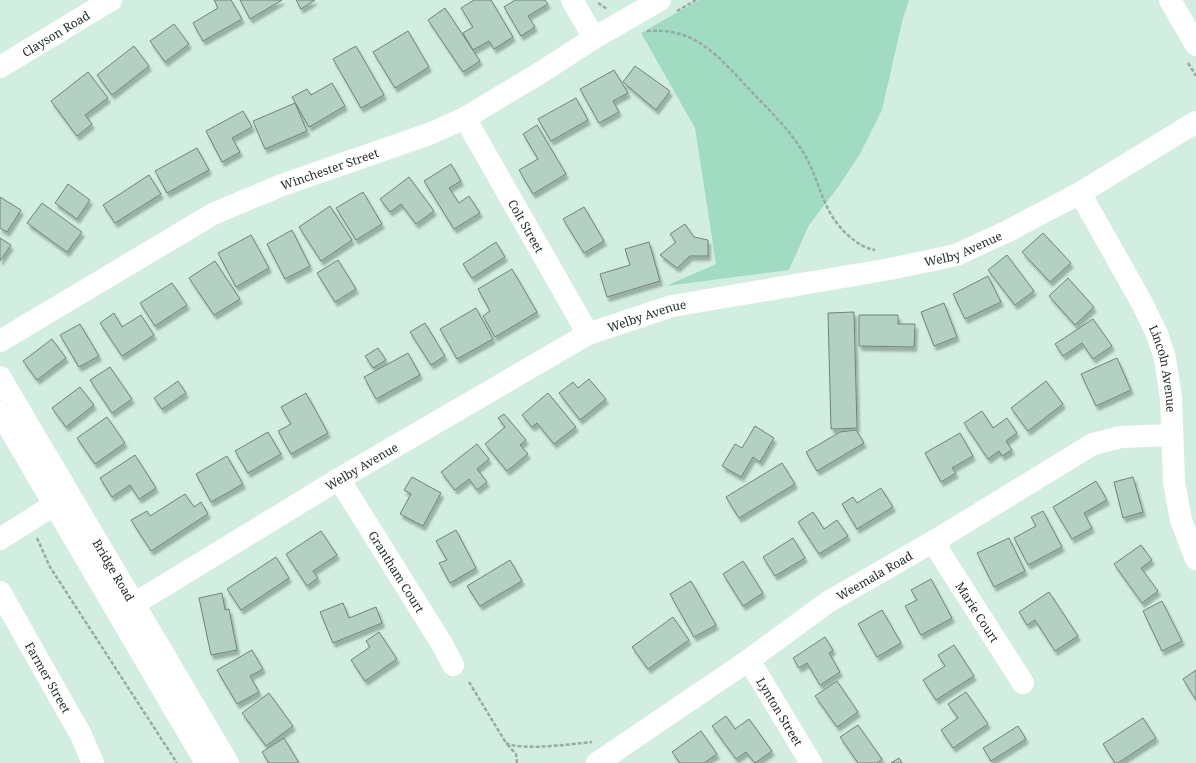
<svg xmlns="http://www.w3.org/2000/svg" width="1196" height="763" viewBox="0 0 1196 763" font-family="'Noto Serif',serif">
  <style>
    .green { fill: #a1dcc2 }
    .building { fill: #b4d0c3; stroke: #6b867a; filter: url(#shadow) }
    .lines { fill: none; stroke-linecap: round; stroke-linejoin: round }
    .path { stroke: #95aca1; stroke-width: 2.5; stroke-dasharray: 4 2; stroke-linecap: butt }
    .minor { stroke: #fff; stroke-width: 22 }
    .major { stroke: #fff; stroke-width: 22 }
    .labels { text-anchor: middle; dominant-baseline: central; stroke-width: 3; stroke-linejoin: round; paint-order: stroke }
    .street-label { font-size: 12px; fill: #242f2a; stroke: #d2eee1 }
  </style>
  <defs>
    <filter id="shadow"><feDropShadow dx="2.5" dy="4.5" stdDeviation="1" flood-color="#0004"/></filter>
  </defs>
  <rect width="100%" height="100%" fill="#d2eee1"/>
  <path class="green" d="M699 0H909L903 18 882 110 860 154 839 186 809 225 789 270 666 286 716 264 695 128 641 33Z"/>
  <path class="building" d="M214 0H231L242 19 203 41 193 23 218 8Z
    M240 0H282L250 19Z
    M296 0H315L301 9Z
    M474 0H491L513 37 494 49 489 41 473 50 463 33 473 27 461 8Z
    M515 0H545L548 4 528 16 535 27 521 36 504 7Z
    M445 8 480 61 463 72 428 20Z
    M174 24 189 44 165 62 150 41Z
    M408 31 429 67 395 88 373 52Z
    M134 46 149 66 112 95 97 75Z
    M356 46 384 95 361 108 333 59Z
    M635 66 670 91 656 110 623 82Z
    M614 70 628 93 613 101 619 112 599 123 580 89Z
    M88 72 108 98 85 115 92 124 77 136 51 101Z
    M332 83 345 106 309 127 292 97 307 89 311 95Z
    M576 98 588 120 551 141 538 119Z
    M295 103 307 131 265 149 253 121Z
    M243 111 252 127 232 138 240 152 222 162 206 131Z
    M537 125 566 174 533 194 519 170 538 159 523 134Z
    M197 148 209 170 167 193 155 171Z
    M451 164 461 181 449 188 459 203 469 196 480 213 454 229 424 181Z
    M149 175 161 194 115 223 103 205Z
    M409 177 434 211 416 224 401 204 390 212 380 199Z
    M68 184 90 200 77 219 55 203Z
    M363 192 382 224 356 240 336 208Z
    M0 197 21 210 7 232 0 228Z
    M42 203 82 232 67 252 27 223Z
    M330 206 352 240 321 261 299 227Z
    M584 207 604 241 584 253 563 219Z
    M685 224 694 237 708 240V256H690L677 268 660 255 676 242 670 234Z
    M292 230 310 266 285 279 267 244Z
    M1043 233 1071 263 1050 282 1022 252Z
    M251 235 269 268 236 287 218 253Z
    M0 238 11 245 0 261Z
    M496 242 505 257 472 278 463 264Z
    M649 242 660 281 607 297 600 274 630 265 625 249Z
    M1007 255 1034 291 1015 305 988 270Z
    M338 260 356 289 335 302 317 273Z
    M215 261 240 299 214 315 189 278Z
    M512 269 537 312 495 337 483 316 490 311 478 289Z
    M988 276 1001 302 965 319 953 294Z
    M1068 278 1094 307 1075 325 1049 296Z
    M172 283 187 305 155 326 140 303Z
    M944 303 957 337 934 346 921 312Z
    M476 308 493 339 457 359 440 329Z
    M854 312 857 428 831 429 828 313Z
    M114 313 122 327 141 315 154 335 122 356 100 323Z
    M859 315H898V324H915L914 347 859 346Z
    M1093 319 1112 346 1093 359 1082 343 1063 356 1055 344Z
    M425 323 445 356 431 365 410 332Z
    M80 324 99 356 79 367 60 335Z
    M52 339 66 358 37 380 23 361Z
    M378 348 386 360 373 368 365 356Z
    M408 353 420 375 376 399 364 377Z
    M1117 358 1131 390 1096 406 1081 374Z
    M110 367 132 399 112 413 90 380Z
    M589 379 606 399 580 420 559 393 573 382 578 388Z
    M178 381 186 393 162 409 154 398Z
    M1046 381 1063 404 1028 431 1011 408Z
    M80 387 94 405 66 427 52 408Z
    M306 393 328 433 291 454 278 431 291 424 281 407Z
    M548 393 576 427 554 444 537 423 532 427 522 415Z
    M982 411 993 428 1007 418 1017 433 1006 441 1012 450 1002 456 999 451 988 459 964 423Z
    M504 414 526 440 520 445 528 454 507 471 485 444 505 427 498 418Z
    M107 417 125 443 95 464 77 438Z
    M755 426 774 438 760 462 753 457 741 477 722 466 735 444 742 448Z
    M856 430 864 443 817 471 806 452 840 432Z
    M268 432 281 454 248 473 235 451Z
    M960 433 973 456 952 468 956 473 941 482 925 453Z
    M477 444 489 459 477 469 487 482 477 490 469 479 455 490 441 472Z
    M135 455 156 488 139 499 130 485 112 497 100 478Z
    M227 456 243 484 211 502 196 474Z
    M782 463 795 484 739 518 726 497Z
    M412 477 441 493 423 526 400 514 411 494 404 490Z
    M1133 477 1143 512 1123 518 1114 482Z
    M1096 481 1107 500 1084 513 1092 528 1072 539 1053 507Z
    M881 488 893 507 857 529 842 504 853 497 857 503Z
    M185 494 194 507 201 502 208 514 151 551 131 520 147 511 150 516Z
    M1043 511 1062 547 1028 565 1014 538 1036 526 1031 517Z
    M813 512 824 529 837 520 848 536 819 554 798 522Z
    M456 530 476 568 450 583 439 563 447 560 436 541Z
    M321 531 337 555 313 571 318 578 307 586 286 554Z
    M793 538 805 558 775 576 763 557Z
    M1009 538 1025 571 994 587 977 553Z
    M1141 545 1152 560 1141 568 1158 591 1142 603 1114 564Z
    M276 557 289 578 241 610 227 589Z
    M510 560 522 581 480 606 467 586Z
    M743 561 763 593 743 606 723 574Z
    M931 579 952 618 921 635 905 606 917 600 911 590Z
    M691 581 716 625 694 637 670 594Z
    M1049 592 1078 636 1055 651 1035 620 1027 625 1019 612Z
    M222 593 225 610 229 609 237 650 211 655 199 598Z
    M1162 601 1182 641 1162 651 1143 611Z
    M343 603 349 618 376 607 382 623 333 643 320 612Z
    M882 610 901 643 877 657 858 624Z
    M673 617 689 640 648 669 632 647Z
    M379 632 397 659 365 681 351 660 370 647 366 641Z
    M825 637 833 650 829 653 840 672 820 685 807 663 799 668 793 658Z
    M954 645 974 676 936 700 923 680 945 666 938 655Z
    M252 650 263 669 250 676 259 692 237 704 217 670Z
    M1196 670V700L1183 679Z
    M837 681 858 712 837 727 815 696Z
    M966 692 988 724 953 748 941 730 958 718 948 704Z
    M269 693 293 726 266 746 242 713Z
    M726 716 735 729 749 719 772 751 755 763 746 752 736 759 712 726Z
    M1143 718 1156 738 1118 763H1115L1103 744Z
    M858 725 882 759 877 763H858L840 737Z
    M1018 726 1026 739 991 761 983 748Z
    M701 731 717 754 704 763H680L672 752Z
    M284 738 299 763H269L262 752Z
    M899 758 902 763H891Z"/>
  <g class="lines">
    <path class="path" d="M598 3 607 9
      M677 11 696 0
      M647 31C659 30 671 31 683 35 710 44 731 70 750 90 769 110 789 129 803 152 821 181 821 212 849 236 857 243 864 248 875 250
      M1188 63 1196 76
      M37 538 50 567 177 763
      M469 682 506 743
      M517 763 516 754 506 743C523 751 572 744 592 742"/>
    <g class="minor">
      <path d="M572 0 594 38"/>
      <path d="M1170 0 1196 45"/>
      <path id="s1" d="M0 67 111 0"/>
      <path id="s2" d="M465 118 588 334"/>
      <path id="s3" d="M1080 193 1142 303 1157 334 1165 358 1171 398 1174 482 1181 520 1196 559"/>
      <path id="s4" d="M0 341 213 214 282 185 429 134 465 118 540 73 594 38 660 0"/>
      <path id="s5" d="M339 479 442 644 453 665"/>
      <path d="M0 539 54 505"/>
      <path id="s6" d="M933 542 1023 683"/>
      <path id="s7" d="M0 592 81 735 93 763"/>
      <path id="s8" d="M134 604 339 479 588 334 672 306 890 269 956 255 1008 231 1080 193 1196 122"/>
      <path id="s9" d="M749 660 811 763"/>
      <path id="s10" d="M597 763 749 660 828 602 941 537 1093 444 1121 437 1171 435"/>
    </g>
    <g class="major">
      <path id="s11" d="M0 377 228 763"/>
      <path d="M0 412 206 763"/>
    </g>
  </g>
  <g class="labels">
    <g class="street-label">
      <text stroke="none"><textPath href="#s1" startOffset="65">Clayson Road</textPath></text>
      <text stroke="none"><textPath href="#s4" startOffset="373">Winchester Street</textPath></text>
      <text stroke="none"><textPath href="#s2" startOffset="124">Colt Street</textPath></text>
      <text stroke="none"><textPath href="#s8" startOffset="914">Welby Avenue</textPath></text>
      <text stroke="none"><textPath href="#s8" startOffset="590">Welby Avenue</textPath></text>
      <text stroke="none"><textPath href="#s3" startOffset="196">Lincoln Avenue</textPath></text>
      <text stroke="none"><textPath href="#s8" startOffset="266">Welby Avenue</textPath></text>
      <text stroke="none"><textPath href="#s11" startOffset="224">Bridge Road</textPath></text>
      <text stroke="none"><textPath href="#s5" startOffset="109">Grantham Court</textPath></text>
      <text stroke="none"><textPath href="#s10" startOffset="335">Weemala Road</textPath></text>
      <text stroke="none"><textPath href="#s6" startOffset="83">Marie Court</textPath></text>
      <text stroke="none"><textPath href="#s7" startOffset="98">Farmer Street</textPath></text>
      <text stroke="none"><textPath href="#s9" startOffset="60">Lynton Street</textPath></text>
    </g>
  </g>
</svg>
